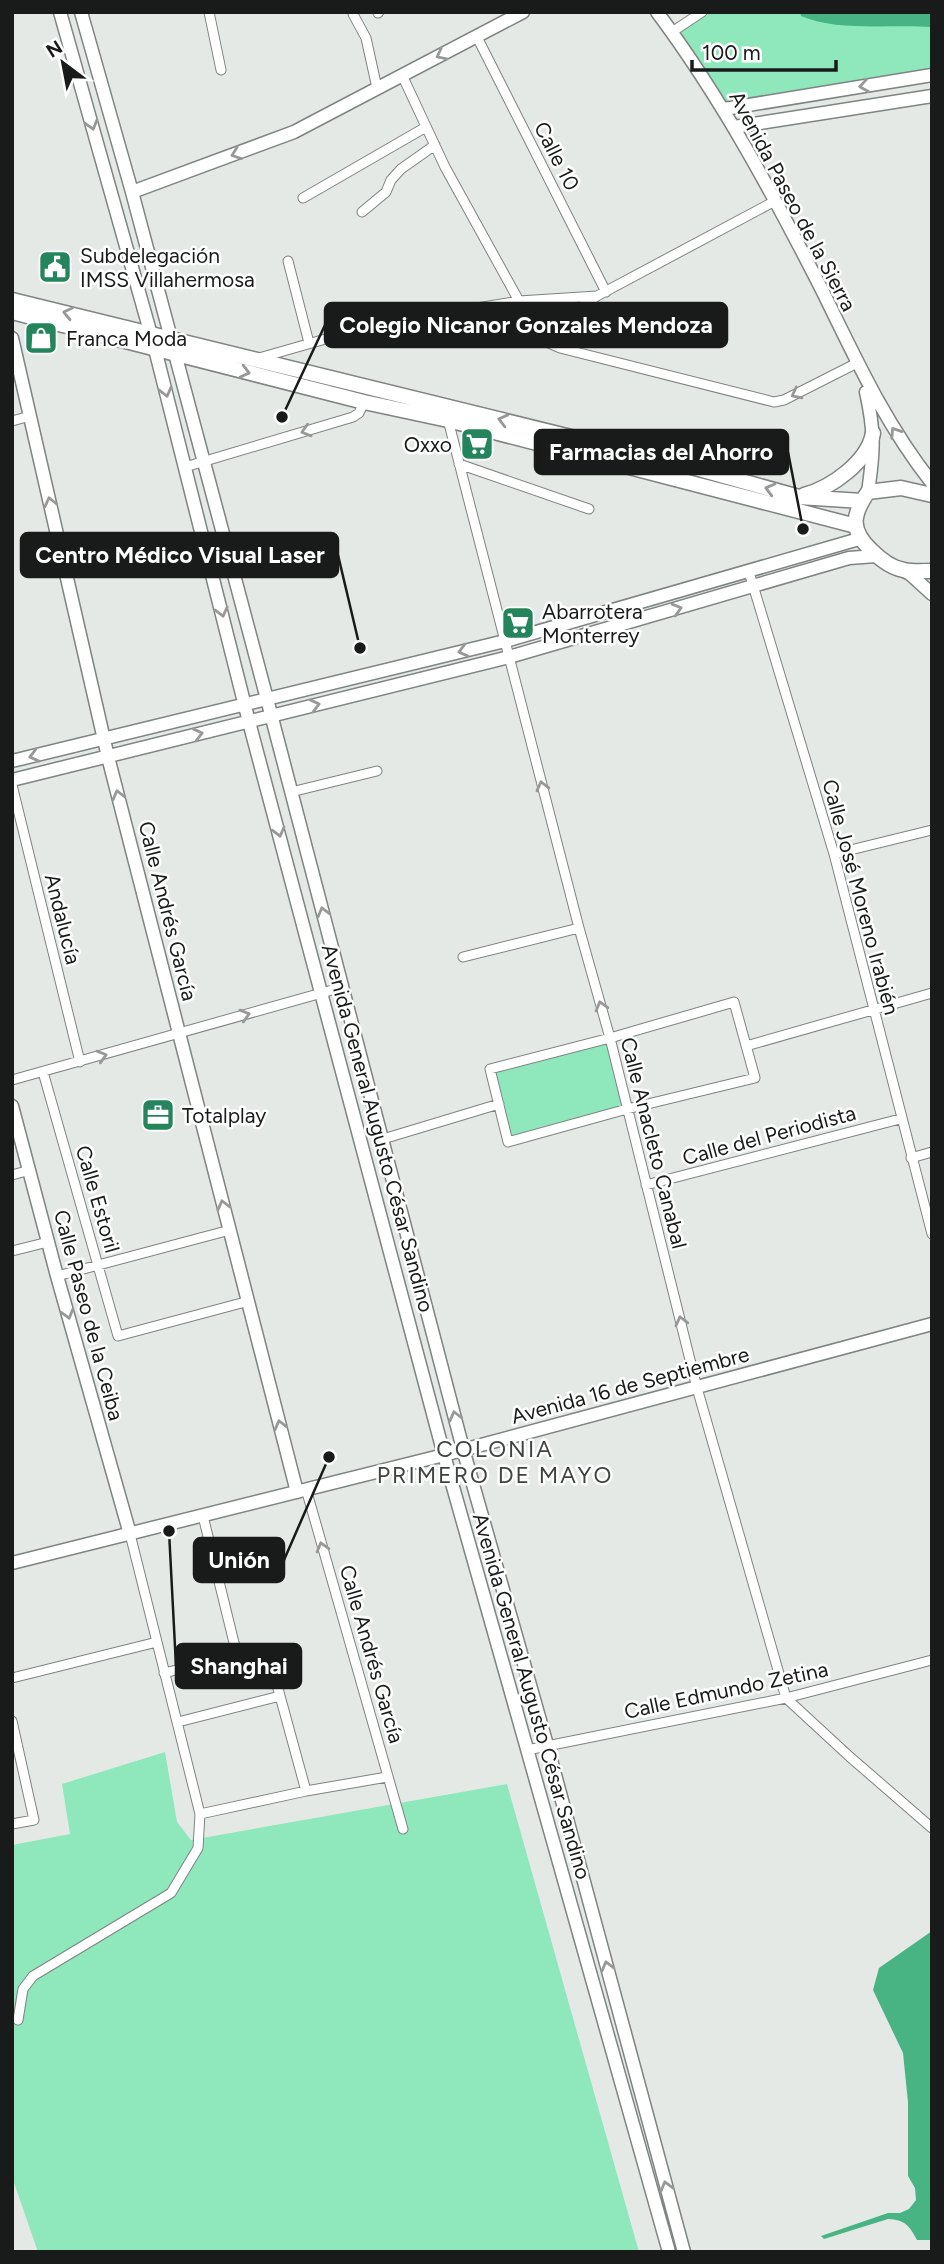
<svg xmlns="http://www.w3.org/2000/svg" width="944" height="2264" viewBox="0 0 944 2264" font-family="Figtree,sans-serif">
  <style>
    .green { fill: #8fe8bc }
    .water { fill: #48b383 }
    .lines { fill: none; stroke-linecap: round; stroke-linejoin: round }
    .street-casing { stroke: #7f8381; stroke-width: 11 }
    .secondary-casing { stroke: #7f8381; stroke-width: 15 }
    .primary-casing { stroke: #7f8381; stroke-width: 17 }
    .street { stroke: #fff; stroke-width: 9 }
    .secondary { stroke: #fff; stroke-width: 12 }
    .primary { stroke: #fff; stroke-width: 14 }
    .oneway { stroke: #989898 }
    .labels { text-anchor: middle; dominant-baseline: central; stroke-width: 5; stroke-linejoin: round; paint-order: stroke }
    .street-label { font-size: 21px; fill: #191b1a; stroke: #fff }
    .poi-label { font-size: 21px; fill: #191b1a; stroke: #fff; text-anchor: start }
    .neighbourhood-label { font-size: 23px; letter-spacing: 2px; fill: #404441; stroke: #fff }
    .leader { fill: none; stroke: #191b1a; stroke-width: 2.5 }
    .callout-dot { fill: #191b1a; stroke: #fff; stroke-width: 2.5 }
    .callout { fill: #191b1a; stroke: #191b1a; stroke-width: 2.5 }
    .callout-label { font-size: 23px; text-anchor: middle; font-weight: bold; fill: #fff }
  </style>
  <rect width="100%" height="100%" fill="#e4e9e6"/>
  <path class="green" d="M702 12H932V75L724 109 672 32Z
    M610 1038 627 1109 508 1142 490 1069Z
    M165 1752 177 1822 191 1840 507 1784 639 2252H38L12 2177V1845L70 1834 62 1784Z"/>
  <path class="water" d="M800 12H932V27C891 24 838 32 801 16Z
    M932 1931V2240H917C909 2225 905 2220 888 2219L824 2239 821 2236 888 2213H900L909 2209 916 2200 915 2188 908 2176V2102L903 2053 873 1990 879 1968Z"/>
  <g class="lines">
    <defs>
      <path id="street" d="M209 12 221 70
        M378 13 379 12
        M353 14 366 38 377 88
        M672 32 702 12
        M477 37 606 292
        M402 75 445 167 519 301
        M303 198 426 127
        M362 212 386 192 391 180 401 169 435 145
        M288 261 309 343
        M597 296 545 332 542 337 544 341 560 348 774 402 784 400 857 363
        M259 358 378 324 519 301 597 296 775 201
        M447 416 579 928 610 1038 697 1388 786 1698 850 1757 932 1828
        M12 421 30 416
        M459 464 589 509
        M185 467 353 417 359 413 364 402
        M749 572 834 854 932 1234
        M12 785 80 1062
        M291 792 377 771
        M834 854 932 830
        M463 957 579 928
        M734 1002 755 1078 627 1109 508 1142 490 1069 610 1038Z
        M746 1046 932 993
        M43 1072 118 1336 249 1301
        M12 1080 343 987
        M383 1139 499 1104
        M911 1158 932 1152
        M12 1175 30 1170
        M646 1185 900 1119
        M12 1251 48 1242
        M57 1276 230 1230
        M306 1489 403 1829
        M203 1516 237 1655
        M164 1673 237 1655 268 1652 306 1791
        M12 1678 157 1642
        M12 1721 34 1820 12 1824
        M178 1722 280 1696
        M527 1750 786 1698 932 1660
        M200 1814 306 1791 387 1777
        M18 2020 23 1989 33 1976 171 1893 198 1848 200 1814 130 1534"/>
      <path id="secondary" d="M60 12 155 349 249 722 444 1455 669 2252
        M81 12 132 192 267 699 463 1449 547 1745 684 2252
        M657 12C722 99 773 194 822 290 856 359 884 422 932 483
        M724 109 932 75
        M734 127 932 96
        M132 192 294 132 523 12
        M12 338 108 757 297 1492
        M866 392C875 432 874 451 868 492
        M902 570 910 574 932 594
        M12 761 505 641 859 539
        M12 780 509 657 849 558 876 556
        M12 1106 57 1276 130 1534
        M12 1563 444 1455 932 1324"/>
      <path id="primary" d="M12 300 681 464 799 497 862 501
        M12 312 364 402 448 420 856 526
        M804 495C831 488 868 462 873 433
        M932 495 901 488 868 492C852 515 850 530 871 550 880 559 891 568 904 570 913 572 923 571 932 571"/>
    </defs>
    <use href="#street" class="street-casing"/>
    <use href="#secondary" class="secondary-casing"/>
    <use href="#primary" class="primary-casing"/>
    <use href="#street" class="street"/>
    <use href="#secondary" class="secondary"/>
    <use href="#primary" class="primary"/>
  </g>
  <defs><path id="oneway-chevron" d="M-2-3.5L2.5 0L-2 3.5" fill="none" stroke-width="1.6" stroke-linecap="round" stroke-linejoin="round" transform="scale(1.75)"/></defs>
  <g class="oneway">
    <use href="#oneway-chevron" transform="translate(441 55) rotate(153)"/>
    <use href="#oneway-chevron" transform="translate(864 86) rotate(171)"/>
    <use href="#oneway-chevron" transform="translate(92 125) rotate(74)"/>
    <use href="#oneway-chevron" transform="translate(236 154) rotate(160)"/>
    <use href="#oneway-chevron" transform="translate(68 313) rotate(-167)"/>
    <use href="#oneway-chevron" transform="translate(245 372) rotate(14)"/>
    <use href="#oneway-chevron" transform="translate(166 392) rotate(76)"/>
    <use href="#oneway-chevron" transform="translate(796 394) rotate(153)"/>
    <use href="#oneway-chevron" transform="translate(503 420) rotate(-166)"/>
    <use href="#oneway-chevron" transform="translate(306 431) rotate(164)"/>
    <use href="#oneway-chevron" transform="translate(895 432) rotate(-123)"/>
    <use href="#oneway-chevron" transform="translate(770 489) rotate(-165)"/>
    <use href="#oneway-chevron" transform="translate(50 502) rotate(-103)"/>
    <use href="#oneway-chevron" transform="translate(677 609) rotate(-16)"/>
    <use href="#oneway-chevron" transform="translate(222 612) rotate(76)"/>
    <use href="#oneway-chevron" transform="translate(463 651) rotate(166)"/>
    <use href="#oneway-chevron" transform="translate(315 705) rotate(-14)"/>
    <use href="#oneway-chevron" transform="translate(198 734) rotate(-14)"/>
    <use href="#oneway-chevron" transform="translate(34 756) rotate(166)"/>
    <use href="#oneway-chevron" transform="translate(542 786) rotate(-104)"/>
    <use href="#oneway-chevron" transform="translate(118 795) rotate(-104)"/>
    <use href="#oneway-chevron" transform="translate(279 832) rotate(75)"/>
    <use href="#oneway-chevron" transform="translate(323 912) rotate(-105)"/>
    <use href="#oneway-chevron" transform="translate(601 1006) rotate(-106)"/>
    <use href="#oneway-chevron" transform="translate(245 1015) rotate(-16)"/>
    <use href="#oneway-chevron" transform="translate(102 1056) rotate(-16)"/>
    <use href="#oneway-chevron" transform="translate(223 1205) rotate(-104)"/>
    <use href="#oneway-chevron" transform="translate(68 1314) rotate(74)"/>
    <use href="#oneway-chevron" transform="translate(681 1321) rotate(-104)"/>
    <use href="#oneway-chevron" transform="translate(455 1416) rotate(-104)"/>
    <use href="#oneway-chevron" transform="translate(280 1425) rotate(-104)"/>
    <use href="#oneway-chevron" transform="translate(322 1547) rotate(-106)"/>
    <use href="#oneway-chevron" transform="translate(607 1966) rotate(-105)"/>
    <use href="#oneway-chevron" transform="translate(666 2186) rotate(-105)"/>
  </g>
  <defs>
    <symbol id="civic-square" viewBox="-11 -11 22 22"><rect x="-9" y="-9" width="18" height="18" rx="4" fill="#24845c" stroke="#fff"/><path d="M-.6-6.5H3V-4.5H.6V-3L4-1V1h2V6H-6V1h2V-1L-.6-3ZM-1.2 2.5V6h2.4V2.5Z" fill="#fff"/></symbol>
    <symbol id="shop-square" viewBox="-11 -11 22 22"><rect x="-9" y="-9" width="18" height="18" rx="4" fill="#24845c" stroke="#fff"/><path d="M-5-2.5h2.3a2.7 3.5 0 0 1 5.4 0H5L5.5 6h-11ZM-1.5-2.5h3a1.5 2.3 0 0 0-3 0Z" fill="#fff"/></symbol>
    <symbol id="supermarket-square" viewBox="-11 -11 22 22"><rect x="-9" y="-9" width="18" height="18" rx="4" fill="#24845c" stroke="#fff"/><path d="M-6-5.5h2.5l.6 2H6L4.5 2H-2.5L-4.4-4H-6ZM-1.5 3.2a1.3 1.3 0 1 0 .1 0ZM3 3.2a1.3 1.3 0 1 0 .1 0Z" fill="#fff"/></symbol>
    <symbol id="office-square" viewBox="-11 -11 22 22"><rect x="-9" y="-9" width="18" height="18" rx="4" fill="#24845c" stroke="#fff"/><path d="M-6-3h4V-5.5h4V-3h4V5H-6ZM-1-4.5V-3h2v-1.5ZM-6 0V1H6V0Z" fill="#fff"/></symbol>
  </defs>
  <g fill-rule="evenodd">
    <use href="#civic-square" x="36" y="248" width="38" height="38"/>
    <use href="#shop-square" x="22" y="319" width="38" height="38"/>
    <use href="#supermarket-square" x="458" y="425" width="38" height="38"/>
    <use href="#supermarket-square" x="499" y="604" width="38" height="38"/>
    <use href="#office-square" x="139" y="1096" width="38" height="38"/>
  </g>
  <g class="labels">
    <g class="street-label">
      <text transform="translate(557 156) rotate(63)">Calle 10</text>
      <text transform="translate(793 201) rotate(62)">Avenida Paseo de la Sierra</text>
      <text transform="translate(861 897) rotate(75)">Calle José Moreno Irabién</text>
      <text transform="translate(168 911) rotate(76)">Calle Andrés García</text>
      <text transform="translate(63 919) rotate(76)">Andalucía</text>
      <text transform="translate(378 1128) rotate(75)">Avenida General Augusto César Sandino</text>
      <text transform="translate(769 1135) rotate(-15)">Calle del Periodista</text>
      <text transform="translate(654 1143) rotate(76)">Calle Anacleto Canabal</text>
      <text transform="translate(98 1199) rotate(74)">Calle Estoril</text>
      <text transform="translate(89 1315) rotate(75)">Calle Paseo de la Ceiba</text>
      <text transform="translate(630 1385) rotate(-15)">Avenida 16 de Septiembre</text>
      <text transform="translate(372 1654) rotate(74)">Calle Andrés García</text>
      <text transform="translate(726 1690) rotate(-12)">Calle Edmundo Zetina</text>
      <text transform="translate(532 1696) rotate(74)">Avenida General Augusto César Sandino</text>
    </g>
    <g class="poi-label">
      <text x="80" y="255">Subdelegación<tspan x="80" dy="24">IMSS Villahermosa</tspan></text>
      <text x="66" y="338">Franca Moda</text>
      <text x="452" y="444" text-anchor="end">Oxxo</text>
      <text x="542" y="611">Abarrotera<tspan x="542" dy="24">Monterrey</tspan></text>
      <text x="182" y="1115">Totalplay</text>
    </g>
    <g class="neighbourhood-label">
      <text x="495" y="1449">COLONIA<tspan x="495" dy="26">PRIMERO DE MAYO</tspan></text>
    </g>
  </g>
  <path class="leader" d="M282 417L325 325M803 529L788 452M360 648L338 555M329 1457L284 1560M169 1531L176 1666"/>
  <g class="callout-dot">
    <circle cx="282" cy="417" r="7"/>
    <circle cx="803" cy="529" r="7"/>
    <circle cx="360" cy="648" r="7"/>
    <circle cx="329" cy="1457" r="7"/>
    <circle cx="169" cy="1531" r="7"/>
  </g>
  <g class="callout">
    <rect x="325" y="303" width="402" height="44" rx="7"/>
    <rect x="535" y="430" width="253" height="44" rx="7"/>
    <rect x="21" y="533" width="317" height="44" rx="7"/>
    <rect x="194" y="1538" width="90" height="44" rx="7"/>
    <rect x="176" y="1644" width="125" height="44" rx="7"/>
  </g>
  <g class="callout-label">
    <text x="526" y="333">Colegio Nicanor Gonzales Mendoza</text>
    <text x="661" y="460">Farmacias del Ahorro</text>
    <text x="180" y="563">Centro Médico Visual Laser</text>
    <text x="239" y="1568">Unión</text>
    <text x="239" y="1674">Shanghai</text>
  </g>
  <rect width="944" height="2264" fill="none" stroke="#191b1a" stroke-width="28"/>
  <g transform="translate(63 63) rotate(328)" stroke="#ffffff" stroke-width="5" paint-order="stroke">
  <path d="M0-5L12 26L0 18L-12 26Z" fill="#191b1a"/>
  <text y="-10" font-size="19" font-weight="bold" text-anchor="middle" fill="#191b1a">N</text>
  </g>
  <path d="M692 60v10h144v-10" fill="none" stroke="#191b1a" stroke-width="3.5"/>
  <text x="702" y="60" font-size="21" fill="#191b1a" stroke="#ffffff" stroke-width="5" paint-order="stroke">100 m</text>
</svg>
